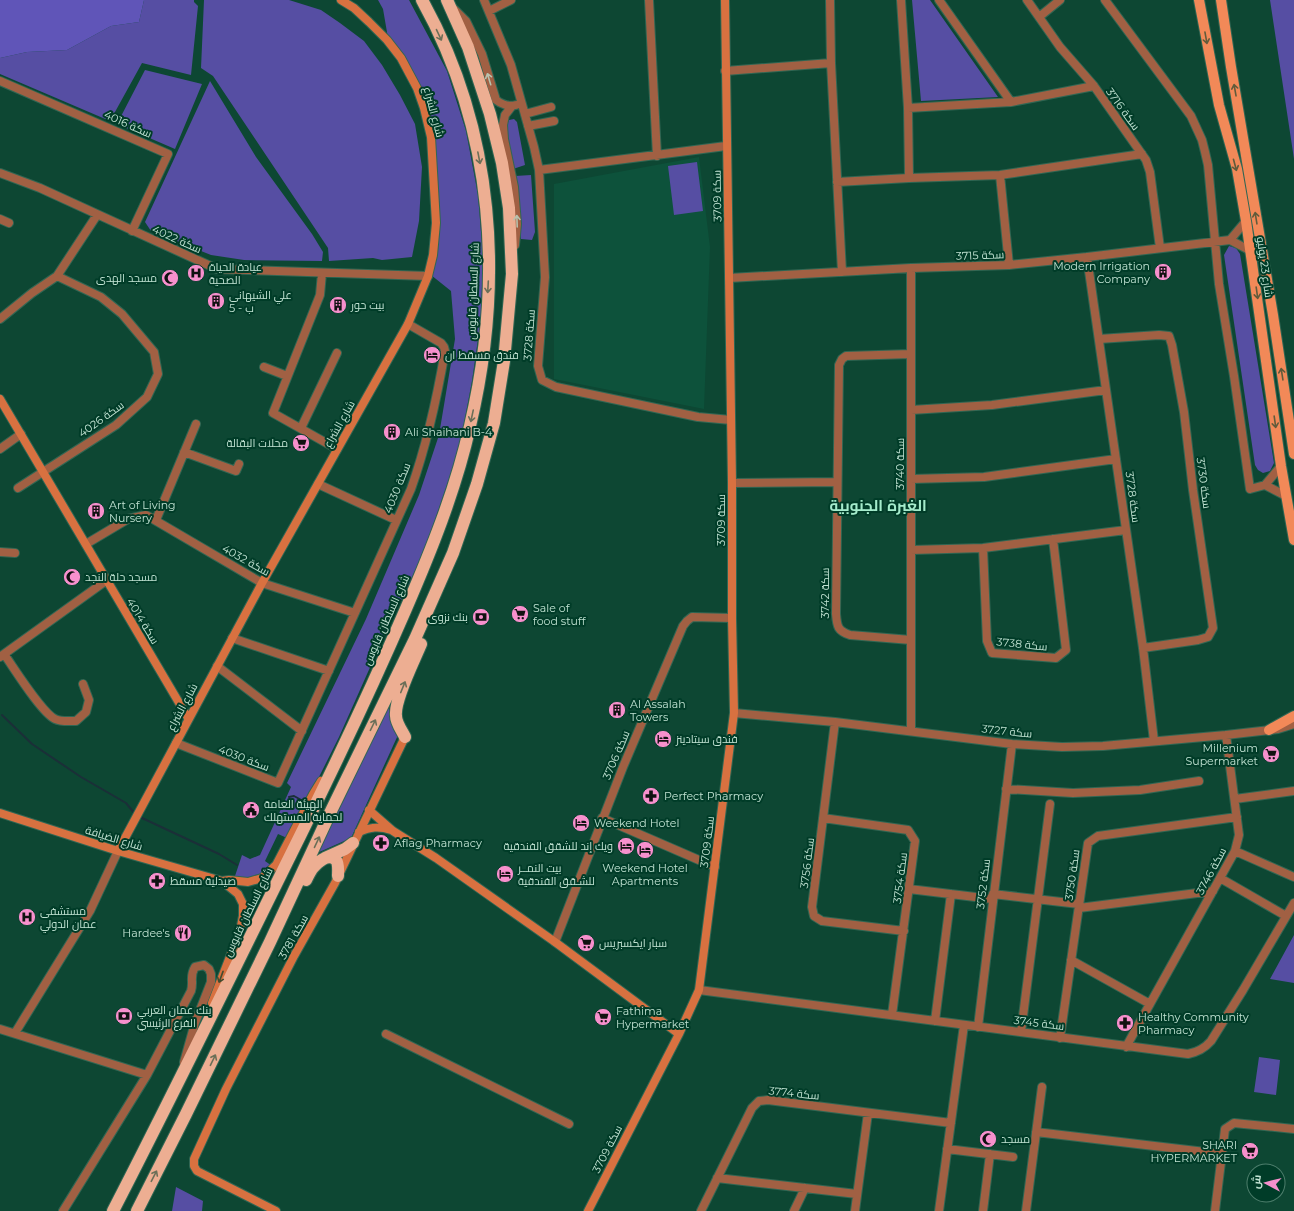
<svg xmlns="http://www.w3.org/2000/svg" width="1294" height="1211" viewBox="0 0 1294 1211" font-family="Montserrat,Cairo,sans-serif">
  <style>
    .built { fill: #0d523b }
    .green { fill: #564ea3 }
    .forest { fill: #6055b8 }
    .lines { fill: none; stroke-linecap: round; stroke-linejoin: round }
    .stream { stroke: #1b2f38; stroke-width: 2 }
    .street-casing { stroke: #316653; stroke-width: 10 }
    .secondary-casing { stroke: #316653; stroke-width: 10 }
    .primary-casing { stroke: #316653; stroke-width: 12 }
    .highway-casing { stroke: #316653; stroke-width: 14 }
    .street { stroke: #a16043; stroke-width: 8 }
    .secondary { stroke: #d87140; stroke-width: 8 }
    .primary { stroke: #f28958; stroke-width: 10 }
    .highway { stroke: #edae92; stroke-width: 12 }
    .oneway { stroke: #6b6f58 }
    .oneway2 { stroke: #615b3b }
    .oneway3 { stroke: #b8c2ae }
    .oneway4 { stroke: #414c2f }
    .labels { text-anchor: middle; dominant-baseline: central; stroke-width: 4; stroke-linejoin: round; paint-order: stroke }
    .street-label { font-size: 11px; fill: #c0e2d2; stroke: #003c28 }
    .poi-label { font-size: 11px; fill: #c0e2d2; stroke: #003c28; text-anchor: start }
    .district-label { font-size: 15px; font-weight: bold; fill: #a5eccc; stroke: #003c28 }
  </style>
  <rect width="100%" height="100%" fill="#0d4733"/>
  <path class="built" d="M699 157 710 247 704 409 554 379V184Z"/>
  <path class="green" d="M144 0H194V2L198 6 191 75 142 63 110 121 0 74V58L27 52 67 50 111 26 139 22Z
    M204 0H289L321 10 340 23 364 41 382 65 400 95 415 124 422 167 419 221 412 257 382 260 373 258 329 261 328 248 213 76 201 68Z
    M378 0H409L447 71 466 131 478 195 483 256 481 318 472 381 459 450 424 552 384 636 339 737 311 793 287 838 278 834 265 861 272 866C258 880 253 880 234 879L242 855 250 859 260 855 291 787 287 783 366 619 419 495 439 435 455 339 451 291 431 275 436 255 426 107 388 38 383 9Z
    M912 0H930L998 97 921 101Z
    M1270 0H1294V159Z
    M145 70 202 84 175 149 117 124Z
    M210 81 256 157 312 234 323 252 322 261 244 260 211 255 151 231 145 222Z
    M514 119 517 122 525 165 513 169 506 127 509 120Z
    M697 162 703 211 674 215 668 166Z
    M531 175 535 232 532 240 521 239 515 176Z
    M1229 246 1236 248 1240 254 1274 463 1270 471 1263 473 1258 470 1255 465 1224 255Z
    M388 706 398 735 351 838 317 853Z
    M1294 935V983L1270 979Z
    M1259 1057 1280 1060 1276 1095 1254 1092Z
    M176 1187 203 1201 202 1211H172Z"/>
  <path class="forest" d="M0 0H144L139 22 111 26 67 50 27 52 0 58Z"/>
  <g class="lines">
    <path class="stream" d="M2 715 32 744 81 777 126 803 135 814
      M289 797 294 796 303 801
      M142 818 219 854 237 865"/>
    <defs>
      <path id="street" d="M484 0 511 65 534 147 539 170 545 277 538 366 542 380 556 387 698 417 731 420
        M649 0 657 156
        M830 0 831 63 842 272
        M901 0 908 108 909 178
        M939 0 1011 102
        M1027 0 1060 47 1094 86 1146 160 1150 172 1160 248
        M1105 0 1191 116 1202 140 1205 152 1208 165 1219 284 1234 376 1250 489 1265 485 1286 496
        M454 9 466 21 482 54 496 100C501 104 509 107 516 105
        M489 11 511 0
        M1039 17 1060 0
        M725 71 831 63
        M0 81 168 154 132 231
        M512 106 505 115 503 125 504 139 514 187 517 224 515 245
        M908 108 1011 102 1094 86
        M525 114 551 107
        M528 126 554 121
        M539 170 726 146
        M0 173 40 188 217 269 428 276
        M1000 175 1009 265
        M837 182 909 178 1000 175 1142 154
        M0 219 9 223
        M1230 240 1246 221
        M1087 257 1143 648 1154 741
        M322 273 320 295 273 413 337 449
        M729 278 911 268 1009 265 1087 257 1230 240 1251 251
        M0 319 32 293 57 276 97 215
        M1099 339 1159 335 1169 336 1172 345 1184 412 1193 490 1213 628 1208 637 1198 640 1143 648
        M264 367 287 376
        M911 410 992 405 1106 390
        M301 428 337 353
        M0 449 21 434
        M184 452 236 471 239 464
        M911 479 984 477 1116 459
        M732 483 837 482
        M318 484 396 520
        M1265 485 1281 466
        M18 488 116 425 147 397 158 374 154 352 122 314 101 297 57 276
        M156 520 196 424
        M86 544 128 519 146 515 262 583 355 613
        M983 548 987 641 992 653 1056 658 1066 650 1053 539
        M911 550 983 548 1126 530
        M0 552 15 553
        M232 638 329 671
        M911 640 850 635C838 631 837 627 836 614L839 365 842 359 846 356 911 354
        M4 654C14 668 41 712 55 719 61 722 69 721 76 721L86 712 89 700 83 684
        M0 657 107 580
        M217 666 302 731
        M734 713 835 722 1012 744 1062 747 1103 746 1226 735 1278 729 1294 724
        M835 722 812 907 814 916 822 921 904 931
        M911 731V268
        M176 743 278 783 411 489C427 444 437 398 445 351L444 347 441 343 408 324
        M1006 789 1073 793 1140 790 1199 781
        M1235 799 1294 791
        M602 818 715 867
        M823 818 908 830 915 841 892 1015
        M1235 851 1294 877
        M1220 878 1286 916
        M909 889 992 899
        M993 894 1079 904
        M1079 908 1213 891
        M555 942 623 767 683 626 687 621 692 617 732 618
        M1071 960 1150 1004
        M699 990 1188 1054C1198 1052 1205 1048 1211 1041L1243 990 1294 903
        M935 1021 951 894
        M978 1027 1012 744
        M0 1029 147 1075
        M1021 1032 1050 804
        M15 1033 90 911 118 851
        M386 1034 569 1124
        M1060 1038 1088 843 1098 836 1237 817
        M1126 1047 1235 851 1239 835 1226 735
        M1036 1132 1222 1154
        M947 1149 1013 1157
        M717 1178 857 1194
        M63 1211 147 1075 191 991C194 981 189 977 195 967L204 965 209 969 211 974V982L195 1023 184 1062
        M701 1211 752 1108 759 1101 768 1100 951 1123
        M794 1211 805 1188
        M855 1211 868 1113
        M939 1211 964 1025
        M983 1211 990 1154
        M1026 1211 1042 1087
        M1215 1211 1225 1129 1234 1123 1294 1129"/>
      <path id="secondary" d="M0 399 188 718
        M369 810 393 831 436 858 555 942 679 1034
        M0 813 118 851 222 881 238 894 243 904V916L240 931 212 1003
        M359 832C370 827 379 826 391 830
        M118 851 262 583 408 324 428 276 433 255 436 223 431 137 424 108 417 88 401 58 387 40 369 22 354 8 341 0
        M222 881 229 880 248 882 262 878 276 865 313 794 321 781
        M276 1211 197 1171 194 1166V1159L226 1089 294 956 335 883 405 737
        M588 1211 679 1034 699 990 734 713 732 618V483L725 0"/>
      <path id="primary" d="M1199 0 1219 105 1237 169 1246 221 1281 466 1294 540
        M1221 0 1231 67 1273 315 1294 454
        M1269 730 1294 716"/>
      <path id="highway" d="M405 737C402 731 396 723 396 716 394 700 414 661 421 644
        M325 858 345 849 353 843
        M306 880C308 876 310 872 312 869 317 863 328 852 336 860 339 864 338 871 338 876
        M113 1211C177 1087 238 961 300 836 337 761 372 687 405 611 431 551 456 489 470 426 504 282 495 131 422 0
        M137 1211 186 1114 270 942 330 813 415 639 453 553 477 484 494 423 504 361 512 274 509 208 502 163 490 114 468 47 447 0"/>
    </defs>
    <use href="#street" class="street-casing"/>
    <use href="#secondary" class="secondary-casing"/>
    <use href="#primary" class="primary-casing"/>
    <use href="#highway" class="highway-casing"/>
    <use href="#street" class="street"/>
    <use href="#secondary" class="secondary"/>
    <use href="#primary" class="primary"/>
    <use href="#highway" class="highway"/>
  </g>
  <defs><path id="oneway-shaft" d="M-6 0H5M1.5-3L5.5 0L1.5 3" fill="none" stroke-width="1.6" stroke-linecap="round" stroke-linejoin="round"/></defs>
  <g class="oneway">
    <use href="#oneway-shaft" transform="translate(439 35) rotate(65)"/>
    <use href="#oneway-shaft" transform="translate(479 158) rotate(79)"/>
    <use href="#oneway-shaft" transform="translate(488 287) rotate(93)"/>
    <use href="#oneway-shaft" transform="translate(472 416) rotate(102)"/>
    <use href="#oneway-shaft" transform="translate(403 687) rotate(-68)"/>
    <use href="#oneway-shaft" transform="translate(373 725) rotate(-64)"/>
    <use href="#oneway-shaft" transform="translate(317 842) rotate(-65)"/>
    <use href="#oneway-shaft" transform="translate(213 1060) rotate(-64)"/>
    <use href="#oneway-shaft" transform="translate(154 1176) rotate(-63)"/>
  </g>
  <g class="oneway2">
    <use href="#oneway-shaft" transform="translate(1206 38) rotate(80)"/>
    <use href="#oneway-shaft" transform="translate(1235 90) rotate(-100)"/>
    <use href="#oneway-shaft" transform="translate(1235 165) rotate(75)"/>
    <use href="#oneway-shaft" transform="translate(1256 218) rotate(-99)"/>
    <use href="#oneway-shaft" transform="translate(1257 293) rotate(82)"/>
    <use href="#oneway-shaft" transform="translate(1282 374) rotate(-99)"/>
    <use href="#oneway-shaft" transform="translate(1275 422) rotate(82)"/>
  </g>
  <g class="oneway3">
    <use href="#oneway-shaft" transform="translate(489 79) rotate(-107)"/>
    <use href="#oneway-shaft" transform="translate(517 221) rotate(-92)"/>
  </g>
  <use class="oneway4" href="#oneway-shaft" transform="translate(221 977) rotate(110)"/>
  <defs>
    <symbol id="building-disc" viewBox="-11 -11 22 22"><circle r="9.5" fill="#f790cd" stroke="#003c28"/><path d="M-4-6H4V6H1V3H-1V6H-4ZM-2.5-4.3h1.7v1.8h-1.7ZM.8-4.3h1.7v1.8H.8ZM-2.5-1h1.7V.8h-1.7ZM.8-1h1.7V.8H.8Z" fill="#111"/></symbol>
    <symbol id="hospital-disc" viewBox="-11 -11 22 22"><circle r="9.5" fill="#f790cd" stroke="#003c28"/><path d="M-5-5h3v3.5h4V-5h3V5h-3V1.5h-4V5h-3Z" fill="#111"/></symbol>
    <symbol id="mosque-disc" viewBox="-11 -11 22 22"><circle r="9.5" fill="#f790cd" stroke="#003c28"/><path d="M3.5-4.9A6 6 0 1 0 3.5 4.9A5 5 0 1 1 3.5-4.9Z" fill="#111"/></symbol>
    <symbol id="hotel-disc" viewBox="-11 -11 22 22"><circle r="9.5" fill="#f790cd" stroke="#003c28"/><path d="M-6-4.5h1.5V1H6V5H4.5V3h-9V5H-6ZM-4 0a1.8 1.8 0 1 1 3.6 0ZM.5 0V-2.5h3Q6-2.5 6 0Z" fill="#111"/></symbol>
    <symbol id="supermarket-disc" viewBox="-11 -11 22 22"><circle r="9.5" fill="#f790cd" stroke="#003c28"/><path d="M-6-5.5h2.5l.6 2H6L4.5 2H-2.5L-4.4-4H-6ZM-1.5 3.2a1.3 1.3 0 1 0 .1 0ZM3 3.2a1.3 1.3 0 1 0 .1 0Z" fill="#111"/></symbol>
    <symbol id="bank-disc" viewBox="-11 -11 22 22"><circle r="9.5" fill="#f790cd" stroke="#003c28"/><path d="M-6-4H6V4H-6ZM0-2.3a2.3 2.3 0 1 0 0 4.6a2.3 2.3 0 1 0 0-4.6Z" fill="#111"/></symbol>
    <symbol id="pharmacy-disc" viewBox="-11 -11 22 22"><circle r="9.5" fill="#f790cd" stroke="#003c28"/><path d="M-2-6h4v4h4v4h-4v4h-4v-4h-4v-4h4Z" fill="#111"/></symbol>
    <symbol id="civic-disc" viewBox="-11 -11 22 22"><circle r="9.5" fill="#f790cd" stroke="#003c28"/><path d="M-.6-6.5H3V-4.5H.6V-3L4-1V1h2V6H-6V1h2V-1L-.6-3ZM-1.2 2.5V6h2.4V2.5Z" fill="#111"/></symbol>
    <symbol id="restaurant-disc" viewBox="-11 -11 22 22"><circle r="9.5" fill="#f790cd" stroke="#003c28"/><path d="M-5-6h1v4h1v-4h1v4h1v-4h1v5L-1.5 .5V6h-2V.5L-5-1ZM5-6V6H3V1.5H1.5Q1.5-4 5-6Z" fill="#111"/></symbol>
  </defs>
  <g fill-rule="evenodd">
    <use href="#building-disc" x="1153" y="262" width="20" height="20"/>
    <use href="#hospital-disc" x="186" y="263" width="20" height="20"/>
    <use href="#mosque-disc" x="160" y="268" width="20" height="20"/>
    <use href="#building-disc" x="206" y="291" width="20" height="20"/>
    <use href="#building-disc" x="328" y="295" width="20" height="20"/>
    <use href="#hotel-disc" x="422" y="345" width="20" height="20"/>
    <use href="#building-disc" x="382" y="422" width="20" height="20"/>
    <use href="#supermarket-disc" x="291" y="433" width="20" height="20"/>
    <use href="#building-disc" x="86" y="501" width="20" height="20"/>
    <use href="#mosque-disc" x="62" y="567" width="20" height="20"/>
    <use href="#supermarket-disc" x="510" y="604" width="20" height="20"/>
    <use href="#bank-disc" x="471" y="607" width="20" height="20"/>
    <use href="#building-disc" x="607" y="700" width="20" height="20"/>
    <use href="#hotel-disc" x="653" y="729" width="20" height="20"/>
    <use href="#supermarket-disc" x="1261" y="744" width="20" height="20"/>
    <use href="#pharmacy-disc" x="641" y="786" width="20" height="20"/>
    <use href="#civic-disc" x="241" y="800" width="20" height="20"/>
    <use href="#hotel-disc" x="571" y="813" width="20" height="20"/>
    <use href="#pharmacy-disc" x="371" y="833" width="20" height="20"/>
    <use href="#hotel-disc" x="616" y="836" width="20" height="20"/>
    <use href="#hotel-disc" x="635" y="840" width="20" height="20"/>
    <use href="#hotel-disc" x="495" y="864" width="20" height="20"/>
    <use href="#pharmacy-disc" x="147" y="871" width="20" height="20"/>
    <use href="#hospital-disc" x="17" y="907" width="20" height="20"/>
    <use href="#restaurant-disc" x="173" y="923" width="20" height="20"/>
    <use href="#supermarket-disc" x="576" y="933" width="20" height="20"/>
    <use href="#bank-disc" x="114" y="1006" width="20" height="20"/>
    <use href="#supermarket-disc" x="593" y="1007" width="20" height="20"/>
    <use href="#pharmacy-disc" x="1115" y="1013" width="20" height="20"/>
    <use href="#mosque-disc" x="978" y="1129" width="20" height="20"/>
    <use href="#supermarket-disc" x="1240" y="1141" width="20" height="20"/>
  </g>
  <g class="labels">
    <g class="street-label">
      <text transform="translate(1123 109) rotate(54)">سكة 3716</text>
      <text transform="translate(434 112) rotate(75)">شارع الشراع</text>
      <text transform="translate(128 124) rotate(24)">سكة 4016</text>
      <text transform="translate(717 196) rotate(-91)">سكة 3709</text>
      <text transform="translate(177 239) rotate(24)">سكة 4022</text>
      <text transform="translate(980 255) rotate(-2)">سكة 3715</text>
      <text transform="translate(1265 267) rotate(82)">شارع 23 يوليو</text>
      <text transform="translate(473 291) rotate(-88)">شارع السلطان قابوس</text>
      <text transform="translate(529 335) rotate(-86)">سكة 3728</text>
      <text transform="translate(101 419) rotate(-36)">سكة 4026</text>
      <text transform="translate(339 424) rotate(-61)">شارع الشراع</text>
      <text transform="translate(900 464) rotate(-90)">سكة 3740</text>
      <text transform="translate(1204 483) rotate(82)">سكة 3730</text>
      <text transform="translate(397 488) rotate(-68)">سكة 4030</text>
      <text transform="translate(1133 497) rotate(82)">سكة 3728</text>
      <text transform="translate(721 520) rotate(-90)">سكة 3709</text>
      <text transform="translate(246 560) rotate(29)">سكة 4032</text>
      <text transform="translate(825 593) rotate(-90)">سكة 3742</text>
      <text transform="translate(386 620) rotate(-66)">شارع السلطان قابوس</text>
      <text transform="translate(143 621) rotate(59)">سكة 4014</text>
      <text transform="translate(1022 644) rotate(6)">سكة 3738</text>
      <text transform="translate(182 707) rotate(-62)">شارع الشراع</text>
      <text transform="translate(1007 731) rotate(6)">سكة 3727</text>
      <text transform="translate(616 755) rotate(-67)">سكة 3706</text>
      <text transform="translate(244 758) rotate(21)">سكة 4030</text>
      <text transform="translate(114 838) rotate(17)">شارع الضيافة</text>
      <text transform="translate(707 842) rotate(-83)">سكة 3709</text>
      <text transform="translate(807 863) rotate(-83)">سكة 3756</text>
      <text transform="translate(1211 871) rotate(-62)">سكة 3746</text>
      <text transform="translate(1072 875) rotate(-82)">سكة 3750</text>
      <text transform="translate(900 878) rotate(-83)">سكة 3754</text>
      <text transform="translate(983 884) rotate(-83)">سكة 3752</text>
      <text transform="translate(248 912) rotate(-64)">شارع السلطان قابوس</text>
      <text transform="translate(293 937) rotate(-61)">سكة 3781</text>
      <text transform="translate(1039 1023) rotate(7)">سكة 3745</text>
      <text transform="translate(794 1093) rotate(6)">سكة 3774</text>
      <text transform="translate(607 1149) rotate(-63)">سكة 3709</text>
    </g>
    <g class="poi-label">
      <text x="1150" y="266" text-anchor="end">Modern Irrigation<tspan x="1150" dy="13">Company</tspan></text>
      <text x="209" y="267">عيادة الحياة<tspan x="209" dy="13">الصحية</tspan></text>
      <text x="157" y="278" text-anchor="end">مسجد الهدى</text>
      <text x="229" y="295">علي الشيهاني<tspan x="229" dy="13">ب - 5</tspan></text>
      <text x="351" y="305">بيت حور</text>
      <text x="445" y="355">فندق مسقط ان</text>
      <text x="405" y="432">Ali Shaihani B-4</text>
      <text x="288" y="443" text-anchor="end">محلات البقالة</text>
      <text x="109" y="505">Art of Living<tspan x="109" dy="13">Nursery</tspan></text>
      <text x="85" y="577">مسجد حلة النجد</text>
      <text x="533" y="608">Sale of<tspan x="533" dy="13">food stuff</tspan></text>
      <text x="468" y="617" text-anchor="end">بنك نزوى</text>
      <text x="630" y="704">Al Assalah<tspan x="630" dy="13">Towers</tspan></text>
      <text x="676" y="739">فندق سيتادينز</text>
      <text x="1258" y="748" text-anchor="end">Millenium<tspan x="1258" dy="13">Supermarket</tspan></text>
      <text x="664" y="796">Perfect Pharmacy</text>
      <text x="264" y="804">الهيئة العامة<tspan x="264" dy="13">لحماية المستهلك</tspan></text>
      <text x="594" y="823">Weekend Hotel</text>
      <text x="394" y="843">Aflag Pharmacy</text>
      <text x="613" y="846" text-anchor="end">ويك إند للشقق الفندقية</text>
      <text x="518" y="868">بيت النمــر<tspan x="518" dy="13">للشـقق الفندقية</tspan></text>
      <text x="645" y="868" text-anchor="middle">Weekend Hotel<tspan x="645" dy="13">Apartments</tspan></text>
      <text x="170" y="881">صيدلية مسقط</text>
      <text x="40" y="911">مستشفى<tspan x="40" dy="13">عمان الدولي</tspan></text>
      <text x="170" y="933" text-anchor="end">Hardee's</text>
      <text x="599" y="943">سبار ايكسبريس</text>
      <text x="137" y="1010">بنك عمان العربي<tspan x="137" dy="13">الفرع الرئيسي</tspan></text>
      <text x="616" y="1011">Fathima<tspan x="616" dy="13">Hypermarket</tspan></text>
      <text x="1138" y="1017">Healthy Community<tspan x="1138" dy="13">Pharmacy</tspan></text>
      <text x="1001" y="1139">مسجد</text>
      <text x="1237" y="1145" text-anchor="end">SHARI<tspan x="1237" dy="13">HYPERMARKET</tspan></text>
    </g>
    <g class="district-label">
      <text x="878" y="505">الغبرة الجنوبية</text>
    </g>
  </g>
  <g transform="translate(1266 1183) rotate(277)"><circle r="19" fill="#003c28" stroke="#4d7e6c"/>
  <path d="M0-3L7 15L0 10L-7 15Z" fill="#f790cd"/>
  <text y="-6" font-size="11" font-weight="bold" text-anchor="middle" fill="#c0e2d2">ش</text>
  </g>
</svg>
